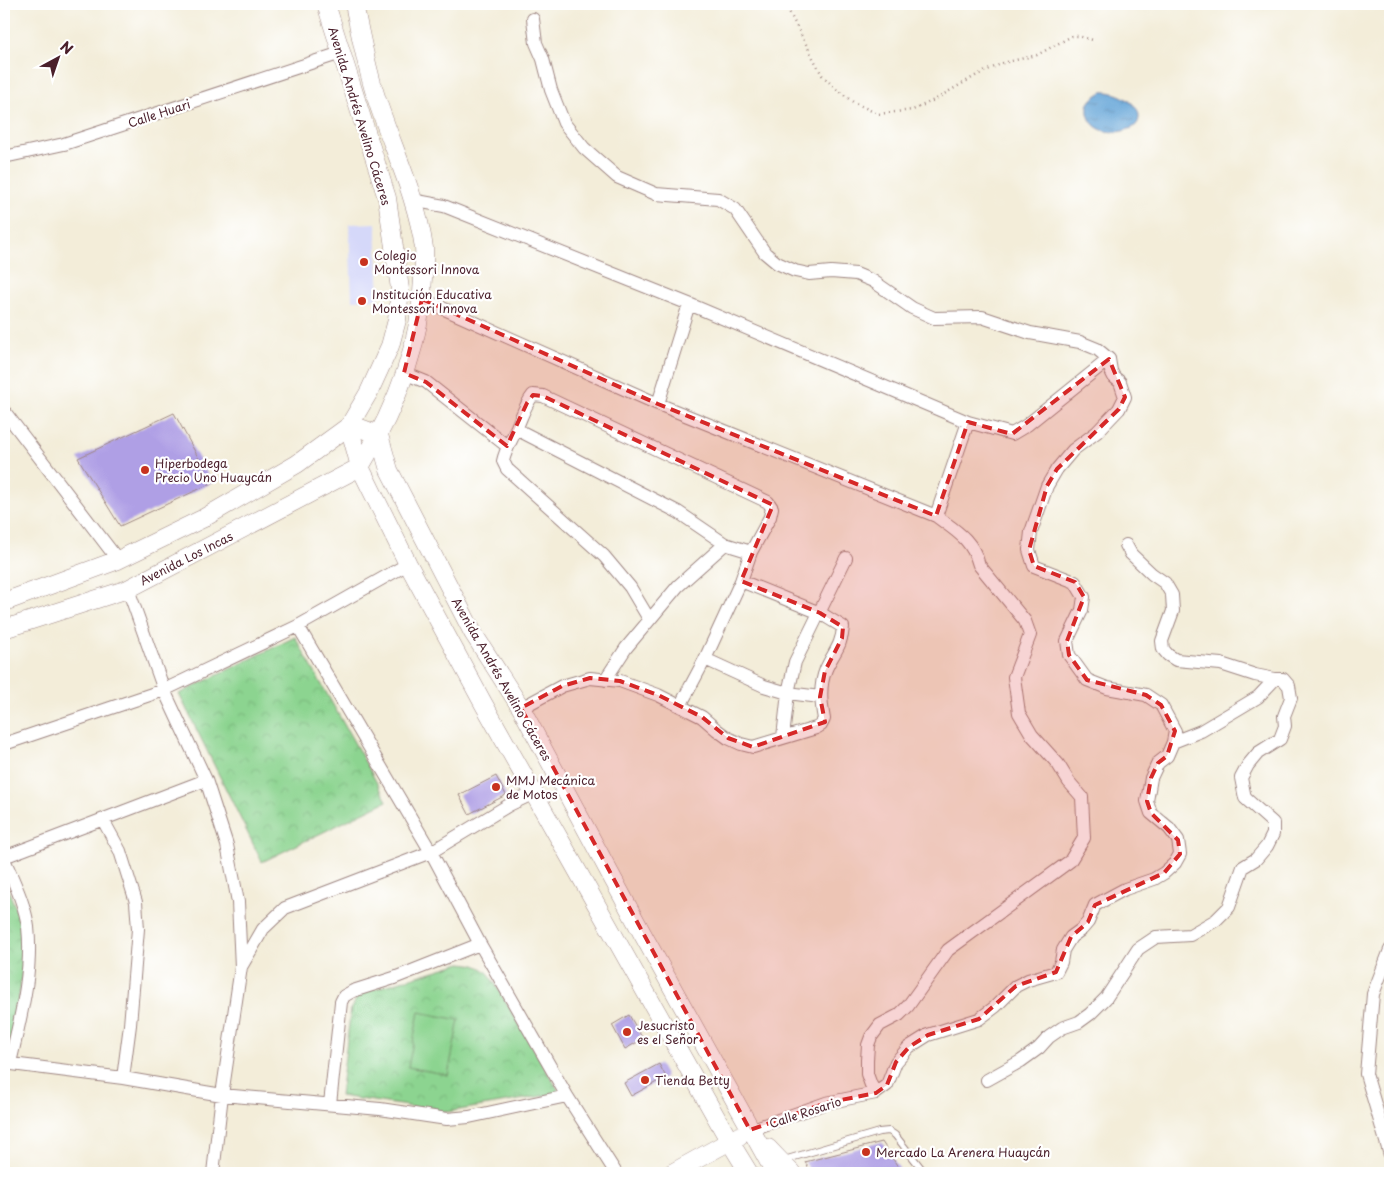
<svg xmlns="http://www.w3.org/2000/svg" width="1394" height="1177" viewBox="0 0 1394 1177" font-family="'Playpen Sans',sans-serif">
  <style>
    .built { fill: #d5d8f9 }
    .park { fill: url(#park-crowns); stroke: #6b7a5e }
    .pitch { fill: #8cd490; stroke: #6b7a5e }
    .water { fill: url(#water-ripples); stroke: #576281 }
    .building { fill: #af9fe5 }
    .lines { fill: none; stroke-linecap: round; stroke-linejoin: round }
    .lane-casing { stroke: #9e8682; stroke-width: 8 }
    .street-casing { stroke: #9e8682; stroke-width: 14 }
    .secondary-casing { stroke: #9e8682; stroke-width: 19 }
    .path { stroke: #9e8682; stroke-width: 2.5; stroke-dasharray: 1 4; stroke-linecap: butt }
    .lane { stroke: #fff; stroke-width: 6 }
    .street { stroke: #fff; stroke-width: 12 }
    .secondary { stroke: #fff; stroke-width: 18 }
    .marked { fill: #d62828; fill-opacity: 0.2; stroke: #d62828; stroke-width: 4; stroke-dasharray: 10 6; stroke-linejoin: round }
    .poi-dot { fill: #c8321e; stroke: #fff; stroke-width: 2 }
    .labels { text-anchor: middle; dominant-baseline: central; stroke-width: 4.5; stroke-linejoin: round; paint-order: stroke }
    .street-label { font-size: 12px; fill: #4a1f2b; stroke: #fff }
    .poi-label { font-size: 12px; fill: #4a1f2b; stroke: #fff; text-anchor: start }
  </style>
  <defs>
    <pattern id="park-crowns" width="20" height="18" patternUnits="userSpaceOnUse" patternTransform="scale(1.25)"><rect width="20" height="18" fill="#8cd490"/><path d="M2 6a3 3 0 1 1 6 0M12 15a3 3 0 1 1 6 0" fill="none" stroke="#7ab67c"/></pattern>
    <pattern id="water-ripples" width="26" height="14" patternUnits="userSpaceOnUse" patternTransform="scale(1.25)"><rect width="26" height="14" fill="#64a4d7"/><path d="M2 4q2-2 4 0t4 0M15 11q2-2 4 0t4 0" fill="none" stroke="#5485af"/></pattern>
  </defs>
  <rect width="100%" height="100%" fill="#fff"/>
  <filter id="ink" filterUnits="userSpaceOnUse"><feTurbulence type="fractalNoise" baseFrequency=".02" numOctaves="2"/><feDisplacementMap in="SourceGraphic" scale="10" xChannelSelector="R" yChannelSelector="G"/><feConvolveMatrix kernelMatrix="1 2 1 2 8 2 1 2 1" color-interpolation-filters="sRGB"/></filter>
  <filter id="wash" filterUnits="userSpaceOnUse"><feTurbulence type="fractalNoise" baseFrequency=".0096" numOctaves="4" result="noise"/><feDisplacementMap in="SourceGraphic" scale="20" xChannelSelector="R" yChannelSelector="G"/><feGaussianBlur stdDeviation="1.12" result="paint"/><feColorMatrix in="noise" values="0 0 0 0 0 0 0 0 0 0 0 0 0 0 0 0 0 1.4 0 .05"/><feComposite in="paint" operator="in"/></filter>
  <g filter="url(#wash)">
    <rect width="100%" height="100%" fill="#f3edd9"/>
    <path class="built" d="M376 223 379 299 352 300 349 224Z"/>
    <path class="park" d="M295 637 387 801 262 862 179 694Z
      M4 880C11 897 18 912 21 930 28 968 14 1022 6 1059H4Z
      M461 963C473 964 480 965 489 974L560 1093 447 1112 340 1096 351 1008 358 996 365 992Z"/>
    <path class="pitch" d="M419 1012 459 1020 448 1075 408 1067Z"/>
    <path class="water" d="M1102 92C1116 90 1145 105 1138 122 1136 126 1133 128 1129 129 1114 135 1092 133 1088 113 1088 110 1087 105 1090 102 1092 98 1098 95 1102 92Z"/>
    <g id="blocks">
      <path class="building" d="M174 413 212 483 120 526 78 458Z
        M496 776 506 795 469 814 459 795Z
        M629 1015 643 1039 625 1049 612 1025Z
        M659 1064 666 1077 631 1096 624 1083Z
        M882 1142 902 1173H811L805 1162Z"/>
    </g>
  </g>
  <g filter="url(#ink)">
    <use href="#blocks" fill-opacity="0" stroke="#9e8682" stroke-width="1"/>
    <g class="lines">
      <defs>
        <path id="lane" d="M784 1160 879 1132 889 1131 895 1135 925 1173"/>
        <path id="street" d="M533 19 536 43 543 59 551 90 564 123 584 148 617 177 656 194 718 199 735 209 765 253 777 263 795 271 809 274 831 272 856 274 873 281 912 308 934 318 982 317 1030 333 1080 342 1097 349 1109 359 1111 371 1114 377 1120 382 1125 397 1119 409 1097 432 1073 450 1057 469 1047 486 1031 532 1029 550 1034 566 1075 582 1084 597 1082 610 1067 641 1069 655 1087 680 1107 688 1146 695 1161 705 1175 731 1173 742 1167 756 1158 763 1151 778 1147 801 1151 813 1169 828 1178 840 1180 854 1175 863 1164 873 1154 879 1125 889 1095 905 1088 922 1082 929 1071 937 1063 950 1061 962 1056 972 1028 980 1016 986 995 1007 979 1019 928 1035 909 1047 896 1062 887 1085 876 1093 826 1103 750 1130
          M4 157 64 144 341 53
          M412 200 444 206 689 304 968 422 1012 434 1027 425 1109 359
          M422 299 658 404 936 516C956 531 972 539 979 565L1025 621 1030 635 1014 677 1019 713 1032 735 1058 764 1069 782 1082 797 1084 838 1070 861 948 950 908 1006 899 1015 880 1025 871 1037 868 1045 867 1060V1074L871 1085 876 1093
          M404 373 426 382 507 446
          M658 404 689 304
          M4 411 118 560
          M516 429 678 512 725 544 751 552
          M936 516 968 422
          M1126 545 1131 554 1152 574 1165 583 1172 595 1173 611 1162 641 1163 649 1168 655 1176 660 1221 664 1255 675 1275 679
          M128 589 164 690 206 780 227 845 238 902 241 967 222 1095 213 1173
          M649 619 630 587 604 556 507 469 503 461C506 448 512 440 517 427 522 416 525 405 533 395L543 396 768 502 772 508 770 517 751 552 741 581 705 659 680 706
          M298 626 431 852 480 944 567 1096 616 1173
          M705 659 764 686 788 693 820 697
          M605 680 626 648 678 586 725 544
          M521 708 562 686 590 678 620 681 658 695 702 717 717 730 728 738 741 744 753 747 816 728 821 725 824 719C821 703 819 686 826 669 833 653 842 646 843 627L820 613 741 581
          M783 737 788 693 795 662 846 558
          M4 744 164 690 298 626 408 564
          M103 820 120 851 136 902 138 929 130 1025 123 1078
          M4 857 206 780
          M4 859C13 880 25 904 28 927 33 973 20 1019 10 1063
          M1390 950 1373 994 1366 1074 1390 1155
          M241 967 263 929 285 908 431 852 509 805 534 793
          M4 1063 123 1078 222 1095 380 1109 447 1119 469 1117 567 1096
          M987 1080 1021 1061 1039 1048 1049 1037 1062 1028 1079 1022 1090 1014 1106 998 1138 949 1156 937 1190 935 1216 920 1229 907 1243 867 1256 859 1267 846 1273 834V823L1245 798 1241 778 1248 765 1258 753 1280 739 1285 726 1284 716 1291 698 1289 686 1283 679H1275L1258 697 1201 731 1173 742
          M330 1104 341 1002 344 996 353 991 394 978 480 944"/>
        <path id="secondary" d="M326 4 387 198 400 289 397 320 390 346 369 392 349 426 360 467 408 564 483 703 730 1142 749 1173
          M354 4C361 37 367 71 378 103 394 151 417 198 424 248 425 258 423 269 423 278 421 346 395 410 360 467
          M349 426 360 428 379 435 389 470 473 633 521 708 642 933 775 1173
          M4 602 118 560 202 519 297 464 349 426
          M4 629 128 589 360 467
          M768 1148 792 1173
          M672 1173 739 1136"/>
      </defs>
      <use href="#lane" class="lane-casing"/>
      <use href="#street" class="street-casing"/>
      <use href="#secondary" class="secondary-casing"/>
      <path class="path" d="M785 4 822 75 835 88 853 102 878 114 913 110 934 100 977 75 1003 63 1037 55 1072 36H1078L1093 40"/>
      <use href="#lane" class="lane"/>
      <use href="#street" class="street"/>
      <use href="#secondary" class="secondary"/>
    </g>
  </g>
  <path class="marked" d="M422 299 658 404 936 516 968 422 1012 434 1109 359 1125 397 1119 409 1057 469 1047 486 1029 550 1034 566 1075 582 1084 597 1067 641 1069 655 1087 680 1146 695 1161 705 1175 731 1167 756 1158 763 1151 778 1147 801 1151 813 1178 840 1180 854 1164 873 1095 905 1088 922 1071 937 1056 972 1016 986 979 1019 928 1035 909 1047 896 1062 887 1085 876 1093 826 1103 750 1130 521 708 562 686 590 678 620 681 658 695 702 717 728 738 753 747 825 722 820 697 825 671 842 638 843 627 820 613 741 581 773 505 543 396 533 395 527 403 507 446 426 382 404 373Z"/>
  <g class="poi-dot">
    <circle cx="364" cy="262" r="5"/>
    <circle cx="362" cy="301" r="5"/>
    <circle cx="145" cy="470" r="5"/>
    <circle cx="496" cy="787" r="5"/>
    <circle cx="627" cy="1032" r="5"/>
    <circle cx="645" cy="1080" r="5"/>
    <circle cx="866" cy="1152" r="5"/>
  </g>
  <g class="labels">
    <g class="street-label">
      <text transform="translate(159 113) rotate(-18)">Calle Huari</text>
      <text transform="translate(360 116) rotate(73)">Avenida Andrés Avelino Cáceres</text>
      <text transform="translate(186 558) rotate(-27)">Avenida Los Incas</text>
      <text transform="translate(502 679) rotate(60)">Avenida Andrés Avelino Cáceres</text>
      <text transform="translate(805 1112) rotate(-18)">Calle Rosario</text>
    </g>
    <g class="poi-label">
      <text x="374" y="255">Colegio<tspan x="374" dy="14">Montessori Innova</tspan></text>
      <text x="372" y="294">Institución Educativa<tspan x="372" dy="14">Montessori Innova</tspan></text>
      <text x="155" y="463">Hiperbodega<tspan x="155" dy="14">Precio Uno Huaycán</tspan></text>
      <text x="506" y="780">MMJ Mecánica<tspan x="506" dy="14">de Motos</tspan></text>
      <text x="637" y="1025">Jesucristo<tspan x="637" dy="14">es el Señor</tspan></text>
      <text x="655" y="1080">Tienda Betty</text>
      <text x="876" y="1152">Mercado La Arenera Huaycán</text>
    </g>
  </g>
  <rect width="1394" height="1177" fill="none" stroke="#fff" stroke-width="20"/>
  <g transform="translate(58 58) rotate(40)" stroke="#ffffff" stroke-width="4" paint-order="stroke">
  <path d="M0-4L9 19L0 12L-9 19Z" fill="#4a1f2b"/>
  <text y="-8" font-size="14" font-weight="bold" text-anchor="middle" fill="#4a1f2b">N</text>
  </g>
</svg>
